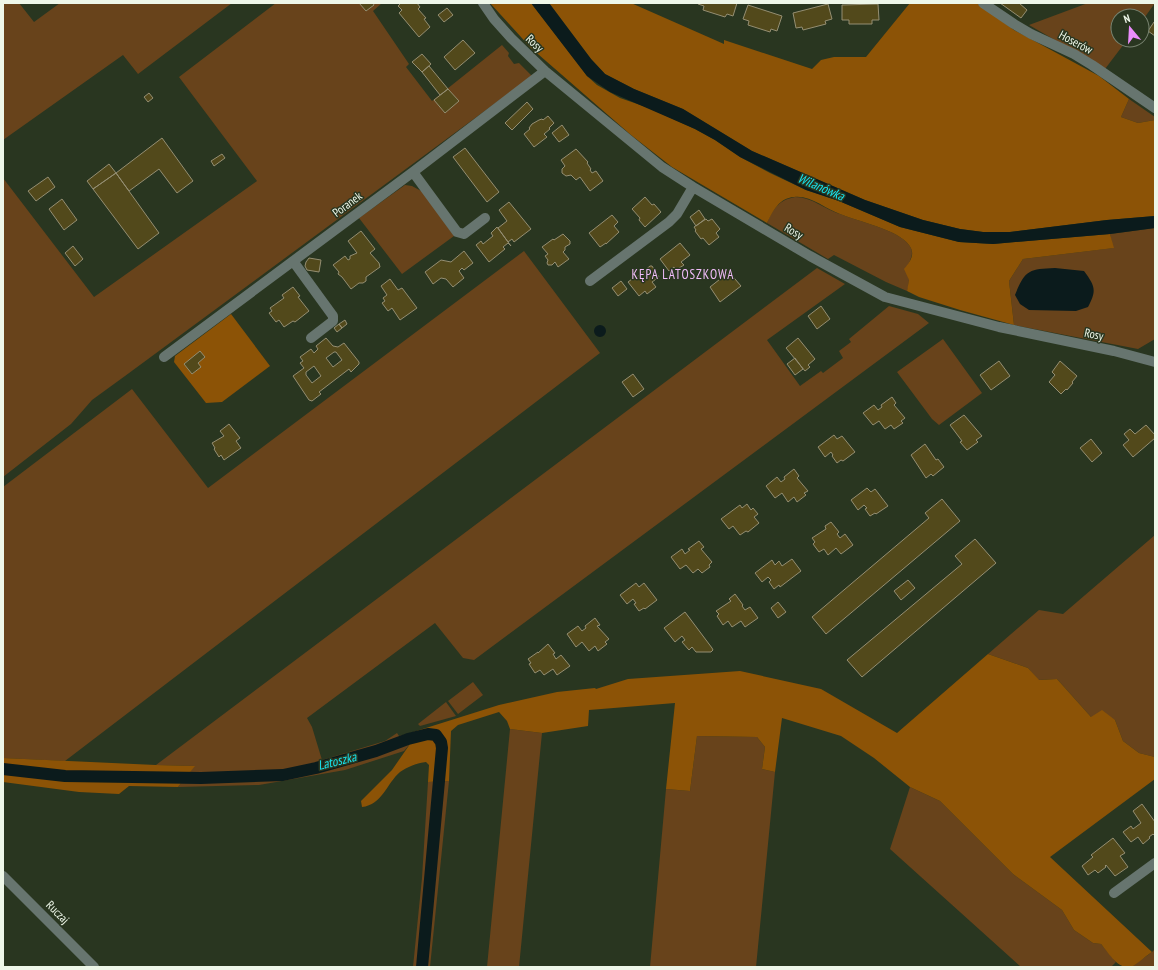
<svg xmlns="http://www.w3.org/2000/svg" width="1158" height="970" viewBox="0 0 1158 970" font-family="'PT Sans Narrow',sans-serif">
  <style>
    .green { fill: #68431b }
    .forest { fill: #8c5306 }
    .water { fill: #0b1b1c }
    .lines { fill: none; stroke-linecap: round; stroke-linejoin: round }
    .canal { stroke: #0b1b1c; stroke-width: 12 }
    .building { fill: #52491b; stroke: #948e72; fill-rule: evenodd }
    .minor { stroke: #67756f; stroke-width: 10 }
    .labels { text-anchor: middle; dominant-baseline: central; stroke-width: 3; stroke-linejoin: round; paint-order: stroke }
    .street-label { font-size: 12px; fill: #eef7e9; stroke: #293620 }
    .water-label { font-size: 13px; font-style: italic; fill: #17e3ee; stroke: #293620 }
    .neighbourhood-label { font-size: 13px; letter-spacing: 1px; fill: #f1bdfa; stroke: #293620 }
  </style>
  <rect width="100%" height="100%" fill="#293620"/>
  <path class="green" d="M3 3H19L34 22 60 3H232L138 74 123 55 3 140Z
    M276 3H382L373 11 409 64 406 67 432 101 502 45 509 53 508 56 514 64 519 63 532 76 125 376 92 400 71 424 3 477V178L94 297 257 181 179 77Z
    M1088 3H1155L1142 21V16H1118V40H1127L1105 69 1029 25Z
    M1129 99 1155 117V120L1138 123 1121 117Z
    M405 185 412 186 423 192 454 236 402 274 359 218Z
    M795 197C812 197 824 209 840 214 857 221 899 230 909 245 917 255 906 263 907 273 907 275 909 278 909 279 909 283 908 288 907 291L886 282 834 255 828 259 767 223C773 209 779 200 795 197Z
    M1155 228V339L1138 349 1014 325 1009 281 1023 259 1113 248 1110 234Z
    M524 251 600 353 65 761 3 758V487L132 389 208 488Z
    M817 268 845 284 767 340 800 386 821 371 823 373 843 358 839 351 851 342 849 339 889 306 918 314 929 323 474 660 463 658 435 623 307 718 312 727 322 760 385 741 397 733 399 736 410 733V744L404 751 345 770 259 785 178 787 194 766 156 765Z
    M943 339 982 393 939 425 932 419 897 372Z
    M1155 535V757L1139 753 1123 741 1115 720 1091 717 1057 679 1038 680 1028 668 988 654 1039 610 1063 614Z
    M473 682 483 695 458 714 448 701Z
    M446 702 456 716 420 726 418 724Z
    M510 729 542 733 519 967H487Z
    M697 736 757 737 765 747 762 769 775 772 756 967H650L666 789 690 791Z
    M449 781 430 967H413L422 878 428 782Z
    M910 787 940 801 1013 874 1062 910 1074 930 1093 943 1101 944 1116 962 1111 967H1021L890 849Z
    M1155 949V967H1131L1152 952Z"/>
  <path class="forest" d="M490 3H531L587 76 597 85 620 98 649 108 695 129 715 140 740 157 770 173 806 190 839 201 900 227 959 242 993 244 1110 234 1114 248 1023 259 1009 281 1014 325 960 310 919 297 907 291 909 280 904 269C910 262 916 254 909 245 899 230 857 221 840 214 825 209 811 195 794 197 779 198 773 211 767 223L672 167 631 135 531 48Z
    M549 3H631L724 44V40L812 69 821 60 834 57H866L910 3H977L1014 30 1099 76 1129 99 1121 117 1138 123 1155 120V216L1107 220 1010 232H983L960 229 923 220 865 200 752 151 683 109 634 89 605 74 591 59Z
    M231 314 270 366 222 402 206 403 174 362 175 356Z
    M988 654 1028 668 1039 680 1057 679 1091 717 1102 710 1115 720 1123 741 1139 753 1155 757V779L1050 857 1152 952C1147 955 1136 965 1131 967 1118 970 1108 952 1101 944L1093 943 1074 930 1062 910 1013 874 940 801 910 787 874 758 841 736 782 718 775 772 762 769 765 747 757 737 697 736 690 791 666 789 675 703 589 710 588 726 542 733 510 729 507 721 499 712 458 725 451 731 449 781 428 782 429 765 426 762C417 763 407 767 400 772 387 783 382 805 362 807L361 801 392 770 410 744V733L499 705 557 692 595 688 596 689 628 679 740 671 821 689 897 733Z
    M3 758 156 765 195 766 178 787 129 786 119 794 79 792 3 782Z"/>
  <path class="water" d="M531 3H549L591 59 605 74 634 89 683 109 752 151 865 200 923 220 960 229 983 232H1010L1107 220 1155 216V228L1110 234 993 244 959 242 900 227 839 201 806 190 740 157 715 140 695 129 610 92 587 76Z
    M1055 268 1084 271C1095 286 1097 290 1088 307L1076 311 1029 310 1020 304 1015 295C1025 270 1029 269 1055 268Z
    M594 331a6 6 0 1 1 12 0a6 6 0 1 1-12 0Z"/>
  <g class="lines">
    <path class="canal" d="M3 769 65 776 201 778 283 775 316 768 376 751 408 739 428 734 436 735 441 742 442 748 422 967"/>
  </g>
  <path class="building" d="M359 3H373L374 5 366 11Z
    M401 3H417L420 7 418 9 426 18 424 19 430 27 419 37 399 13 402 10 398 6Z
    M699 3H737L733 16 727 14 725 17 703 10 704 6 698 4Z
    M1000 3H1019L1027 10 1021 18Z
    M828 4 832 19 825 21 826 24 803 30 802 27 796 28 793 13Z
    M878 4 879 20H872V24H849V20H842V5Z
    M748 5 782 16 777 31 771 29 770 32 748 25 749 21 743 19Z
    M447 8 453 15 444 22 438 15Z
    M1154 22H1155V36L1148 31Z
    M463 40 475 53 455 70 444 57Z
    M422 54 431 64 422 72 412 62Z
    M429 66 448 89 440 95 422 72Z
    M448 89 459 101 445 113 434 100Z
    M149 93 153 98 148 102 144 97Z
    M527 102 533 109 512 130 505 123Z
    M548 116 554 123 549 128 550 129 544 134 547 137 534 147 524 134 530 129 529 128 532 124 539 120 542 119 543 120Z
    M562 125 569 135 559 142 552 133Z
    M162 138 193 181 177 193 159 169 129 191 116 173Z
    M465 148 499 192 487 202 453 157Z
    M576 149 588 162 587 163 591 169 590 170 592 173 596 171 603 181 590 191 580 177 576 180 571 175 566 176 562 173V169L565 166 561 160Z
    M222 154 225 158 214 166 211 161Z
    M109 164 116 173 93 189 87 181Z
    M116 173 159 233 138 249 93 189Z
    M48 177 55 187 36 201 28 191Z
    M645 197 652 205 654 204 661 212 645 227 639 220 640 218 632 209Z
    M62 199 77 220 64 230 49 209Z
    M509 202 531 229 514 242 512 239 508 242 498 228 507 221 499 210Z
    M699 210 705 219 696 226 690 217Z
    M612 215 618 222 614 226 619 232 606 244V243L600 247 589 233Z
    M706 219 708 221 712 219 720 229 716 233 719 237 709 245 703 238 701 239 695 231 696 230 694 227Z
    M497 227 511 246 508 243 503 247 505 249 489 262 476 245 481 241 483 244 493 236 491 233Z
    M361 231 375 249 370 253 379 263 380 267 366 277V281L363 283H359L351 289 342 277 338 274 339 272 333 265 345 256 348 260 350 259V256L357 253 348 241Z
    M563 234 570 241V244L565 247V250L563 252 569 259 558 267 555 262 552 265H548L547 263 548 260 545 256 548 254 542 247 553 239 554 240Z
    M680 243 690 255 681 262 684 265 676 270 674 267 669 271 660 259Z
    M73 246 83 259 75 266 65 253Z
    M464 251 473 263 464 270 462 268 459 271 464 278 453 287 446 279 441 278 433 284 425 272 441 260 451 262Z
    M309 258 321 260 319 272 307 270 305 266 306 262Z
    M650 266H652L659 277 652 282 656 287 647 294 645 291 639 296 628 282 636 276 637 277Z
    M729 272 741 286 720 302 710 287Z
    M390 279 398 290 402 288 417 308 400 320 392 308 388 311 382 303 385 301 383 298 387 295 381 286Z
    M621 281 627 289 618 296 612 288Z
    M293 287 300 296 298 297 309 311 295 322 293 321 284 327 279 320 276 322 269 313 272 311 270 308 284 298 282 295Z
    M821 306 830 319 817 329 808 316Z
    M345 320 347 324 342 328 339 324Z
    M339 324 342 328 337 332 334 328Z
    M326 338 333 346 338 347 344 343 359 362V364L351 372 349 369 319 392 321 394 312 401 309 400 293 376 304 368 300 363 303 361 300 357 311 349 314 353 318 349 316 346ZM334 352H336L342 360 333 367 326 358ZM314 366 321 376 312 383 306 375V372Z
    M798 338 815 359 808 365 810 367 805 371 786 348Z
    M200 351 205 357 198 363 201 367 192 374 184 364Z
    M795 358 803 369 795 375 787 364Z
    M999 361 1010 376 991 390 980 375Z
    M1060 361 1077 376 1072 382 1073 383 1067 390 1066 389 1061 394 1049 382 1055 375 1052 372Z
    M633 374 644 389 633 397 622 382Z
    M892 397 896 403 894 405 905 418 901 421 903 423 894 429 891 425 885 429 879 421 873 425 863 413 874 405 878 410 882 407 881 405Z
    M964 415 982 436 976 440 978 442 967 450 960 442 962 441 950 425Z
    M229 424 240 438 236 441 241 448 224 460 221 455 219 457 214 449 215 448 212 443 224 436 220 431Z
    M1146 425 1155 435V438L1133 457 1123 445 1129 440 1124 434 1130 429 1135 434Z
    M834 435 837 439 842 436 855 452 843 461 841 460 837 463 832 456 833 455 831 452 825 457 818 447Z
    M1091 439 1102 453 1092 462 1080 448Z
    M925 444 936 460 938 459 944 467 933 476 931 474 926 478 911 455Z
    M794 469 799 476 797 478 808 491 804 493 806 495 797 502 794 497 788 502 782 493 775 498 766 486 777 477 781 482 785 479 784 477Z
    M867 488 871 492 875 489 888 506 876 514 875 513 870 516 865 509 867 508 864 505 858 510 851 500Z
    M942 499 960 521 826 634 812 617 929 518 925 513Z
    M747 504 751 510 753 508 758 514 754 517 759 523 748 532 746 531 740 535 733 526 729 529 721 519 740 505 742 508Z
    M831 522 839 532 837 534 840 538 845 534 853 545 841 554 836 548 828 555 824 549 819 552 813 544 815 542 812 538 826 529 825 526Z
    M975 539 996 563 862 677 847 660 962 564 955 556Z
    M699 541 704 547 701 549 712 562 709 565 710 567 702 573 698 569 693 573 686 565 680 569 671 557 682 549 685 554 690 550 688 549Z
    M792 559 801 571 780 587 779 585 774 589 769 582 771 580 768 577 762 582 755 573 772 560 775 565 779 561 782 566Z
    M908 580 915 588 901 600 894 591Z
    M636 583 639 587 644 583 657 600 645 609 644 608 639 611 634 604 636 603 633 599 627 604 620 595Z
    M735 594 743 605 742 606 745 610 750 607 758 618 745 627 741 621 732 627 728 621 723 625 717 616 719 614 716 611 731 601 729 599Z
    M778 602 786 612 778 618 771 608Z
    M685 612 712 648 713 650 711 652H696L692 647 689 650 682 642 685 640 682 636 675 642 664 628Z
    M595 618 600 625 597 626 609 639 605 642 607 644 598 651 595 646 589 651 582 642 576 647 567 634 578 626 582 631 586 628 585 626Z
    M548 644 555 653 553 654 556 659 561 655 570 666 557 675 553 669 544 675 540 670 535 673 529 664 531 663 528 659 538 652V653Z
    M1142 804 1155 822V834L1154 835 1153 834 1149 837 1150 838 1143 844 1138 837 1131 842 1123 832 1131 826 1133 829 1141 823 1133 811Z
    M1113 838 1125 853 1120 856 1128 867 1115 876 1106 865 1105 866 1106 867 1098 873 1095 870 1088 875 1082 866 1093 857 1091 855Z"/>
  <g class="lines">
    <path class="minor" d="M483 3 494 19 511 38 545 71 662 167 693 187 810 256 885 297 999 327 1114 351 1155 362
      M983 3 1014 24 1031 34 1074 54 1092 65 1155 108
      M413 172 457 232 464 234 485 218
      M293 261 333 316V321L311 338
      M590 281 669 222 677 214 693 187
      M164 357 413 172 545 71
      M3 876 94 967
      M1114 893 1155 863"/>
  </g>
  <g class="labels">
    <g class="street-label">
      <text transform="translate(1076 42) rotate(28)">Hoserów</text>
      <text transform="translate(535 43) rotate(44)">Rosy</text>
      <text transform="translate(347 204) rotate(-37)">Poranek</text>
      <text transform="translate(794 231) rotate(31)">Rosy</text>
      <text transform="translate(1094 334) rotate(12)">Rosy</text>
      <text transform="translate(58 912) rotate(45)">Ruczaj</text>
    </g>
    <g class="water-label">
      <text transform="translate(821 187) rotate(23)">Wilanówka</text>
      <text transform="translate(337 761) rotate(-14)">Latoszka</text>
    </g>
    <g class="neighbourhood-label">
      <text x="683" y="274">KĘPA LATOSZKOWA</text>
    </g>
  </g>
  <rect width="1158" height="970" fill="none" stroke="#eef7e9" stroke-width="8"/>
  <g transform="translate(1130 28) rotate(342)"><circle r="19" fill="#293620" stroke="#788370"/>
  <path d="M0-3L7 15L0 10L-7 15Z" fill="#eb8dfb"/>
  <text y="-6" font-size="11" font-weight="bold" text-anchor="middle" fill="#eef7e9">N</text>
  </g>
</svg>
